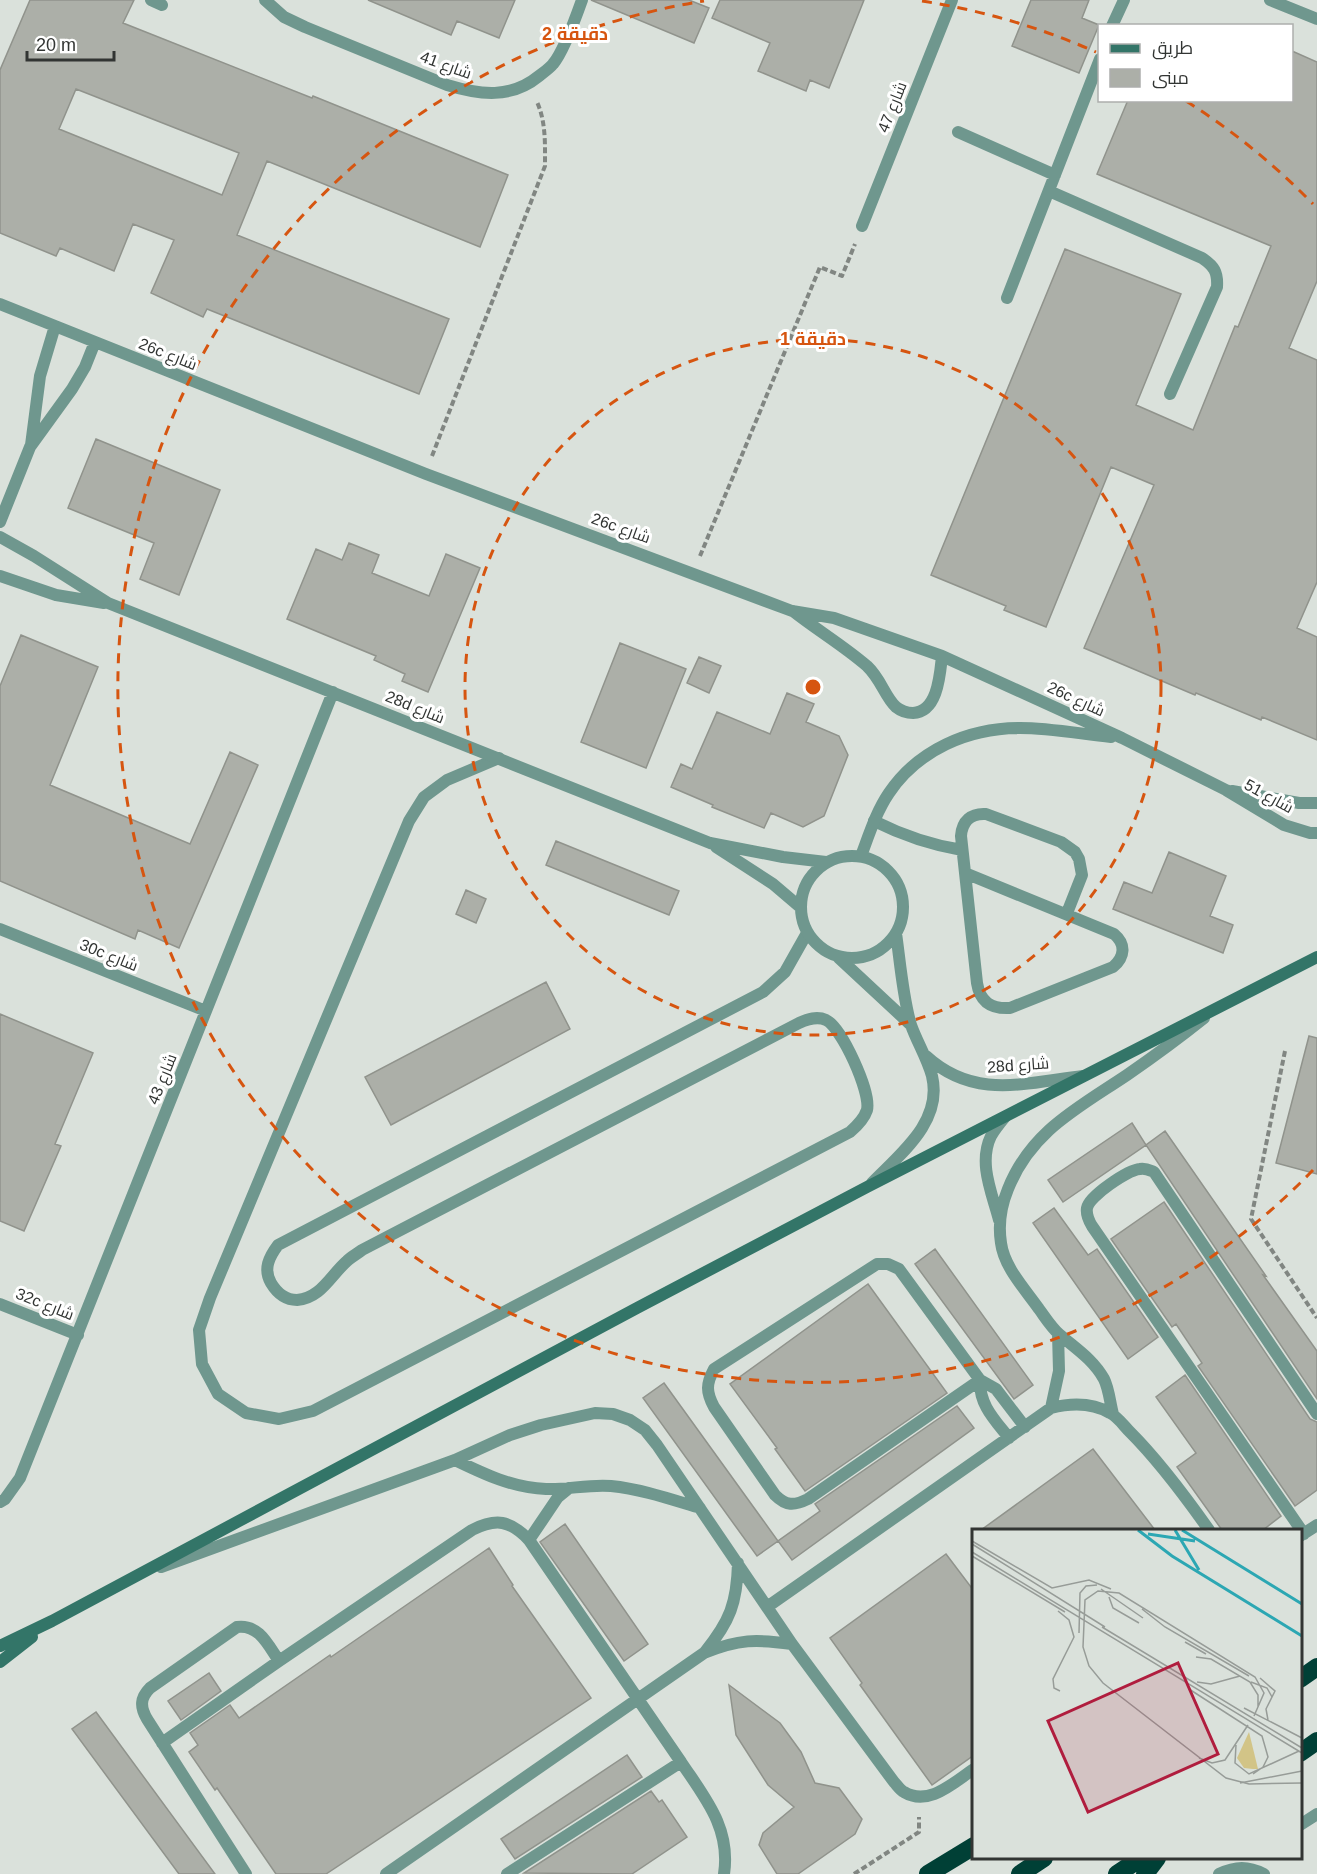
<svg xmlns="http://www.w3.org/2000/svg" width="1317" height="1874" viewBox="0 0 1317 1874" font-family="Helvetica,Cairo,sans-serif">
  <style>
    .building { fill: #acafa8; stroke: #90938c; stroke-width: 1.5; fill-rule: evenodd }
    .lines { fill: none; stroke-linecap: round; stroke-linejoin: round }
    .path { stroke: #818682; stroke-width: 4; stroke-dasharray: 6 3; stroke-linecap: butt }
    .lane { stroke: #6f978e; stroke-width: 12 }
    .street { stroke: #6f978e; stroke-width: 12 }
    .secondary { stroke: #337568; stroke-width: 12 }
    .highway { stroke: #004036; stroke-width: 18 }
    .ring { fill: none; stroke: #d65510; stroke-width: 3; stroke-dasharray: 10 8 }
    .labels { text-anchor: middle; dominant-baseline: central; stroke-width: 6; stroke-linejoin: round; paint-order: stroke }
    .street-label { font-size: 16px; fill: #323533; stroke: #fff }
    .inset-river { fill: none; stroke: #2ca7b3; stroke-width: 3 }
    .inset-road { fill: none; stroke: #979c98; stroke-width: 1.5 }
    .view { fill: #b01d3e; fill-opacity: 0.15; stroke: #b01d3e; stroke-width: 3 }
    .inset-edge { fill: none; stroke: #323533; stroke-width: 3 }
    .centre { fill: #d65510; stroke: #fff; stroke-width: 3 }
    .ring-label { font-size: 18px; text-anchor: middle; font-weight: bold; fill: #d65510; stroke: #fff; stroke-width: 6; stroke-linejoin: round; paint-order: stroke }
  </style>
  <rect width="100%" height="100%" fill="#dae1db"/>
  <path class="building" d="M30 0H134L123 23 312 98 313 96 508 175 480 247 267 161 237 235 449 319 419 394 207 309 203 317 151 293 174 240 133 224 114 271 60 248 56 256 0 233V70ZM76 89 239 153 222 195 59 129Z
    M368 0H515L499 38 457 21 451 35Z
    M591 0H689L709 8 694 43Z
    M720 0H864L829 88 810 80 806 91 758 71 770 43 712 18Z
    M1031 0H1089L1082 18 1099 25 1079 73 1012 46Z
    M1292 51 1317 62V281L1289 348 1317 360V582L1297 628 1317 637V740L1262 717 1261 720 1196 693 1195 695 1084 648 1154 485 1111 467 1046 627 1004 610 1006 606 931 575 1065 249 1181 294 1136 405 1193 430 1235 326 1238 327 1271 246 1097 174 1128 100H1292Z
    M96 439 220 490 179 595 140 579 154 543 68 508Z
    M349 543 379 555 372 573 429 596 446 554 480 568 428 692 402 681 405 674 374 660 376 656 287 619 316 549 342 560Z
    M21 635 98 667 50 785 190 844 230 752 258 765 179 948 138 930 135 939 0 881V686Z
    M620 643 686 669 646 768 581 742Z
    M699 657 721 666 709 693 687 683Z
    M787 693 814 704 806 722 839 736 848 755 824 816 803 827 771 813 764 828 712 807 713 805 671 787 681 764 692 769 717 712 770 734Z
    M556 841 679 891 669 915 546 865Z
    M1169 852 1226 876 1210 916 1233 925 1223 953 1113 909 1124 882 1152 893Z
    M466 890 486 899 476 923 456 914Z
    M546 982 570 1029 391 1125 365 1077Z
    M0 1014 93 1053 55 1144 61 1146 24 1231 0 1221Z
    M1309 1036 1317 1038V1174L1276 1163Z
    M1132 1123 1146 1145 1063 1202 1048 1180Z
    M1165 1131 1266 1276 1263 1275 1317 1351V1399L1146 1145Z
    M1164 1202 1310 1419 1317 1422V1490L1295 1506 1198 1366 1202 1363 1176 1324 1172 1327 1111 1239Z
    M1054 1208 1088 1255 1097 1249 1158 1337 1128 1359 1033 1223Z
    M935 1249 1033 1385 1014 1399 915 1264Z
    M868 1284 947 1393 805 1491 775 1449 777 1448 730 1384Z
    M1185 1375 1281 1516 1263 1530H1222L1177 1467 1196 1453 1156 1397Z
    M664 1383 778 1541 757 1556 643 1398Z
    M957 1406 974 1428 792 1560 778 1541 820 1511 815 1504Z
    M1093 1449 1155 1530H981Z
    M565 1524 648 1644 624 1661 540 1542Z
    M489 1548 513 1585 512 1586 591 1698 326 1874H276L217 1788 215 1790 189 1752 198 1745 190 1733 230 1705 239 1718 330 1655 331 1657Z
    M946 1554 974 1591V1755L932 1785 860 1685 862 1683 830 1638Z
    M209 1673 221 1691 181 1720 168 1701Z
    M729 1685 780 1723 801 1752 815 1783 839 1788 862 1819 855 1834 798 1874H777L759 1845 763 1833 794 1807 768 1785 736 1735Z
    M96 1712 215 1874H179L72 1729Z
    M627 1755 642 1777 515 1859 501 1839Z
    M651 1791 659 1802 662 1800 687 1837 632 1874 524 1873Z"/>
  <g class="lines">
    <path class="path" d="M432 456 545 166C545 144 546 122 537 102
      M700 556 820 267 842 276 855 244
      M1285 1051 1251 1219 1317 1318
      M854 1874 919 1832V1817"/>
    <path class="lane" d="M151 0 162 5
      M499 758 447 780 424 797 409 821 210 1298 199 1330 202 1364 218 1394 246 1413 279 1419 313 1411 850 1132C857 1126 864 1119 867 1110 871 1092 842 1028 826 1020 817 1016 808 1019 799 1023L362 1250C357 1254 351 1257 347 1261 330 1276 321 1298 297 1300 285 1300 277 1293 271 1283 263 1269 269 1257 278 1245L763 992 785 972 807 933
      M874 821C902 835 931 845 962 850
      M965 873 1114 934C1126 944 1125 957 1113 967L1010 1008C991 1009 980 1002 977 983L961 836C962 821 971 813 986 814L1061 842 1075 852 1079 859 1082 875 1067 913
      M999 1220C992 1193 978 1163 991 1136 995 1129 1000 1123 1005 1117
      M877 1264H888L899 1269 980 1380 808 1499C794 1506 786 1506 775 1495L714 1407C706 1392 706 1384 714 1369Z
      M1051 1408 1059 1371 1058 1333
      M1113 1414C1110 1403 1109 1389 1104 1379 1093 1359 1075 1348 1059 1334 1051 1327 1045 1317 1039 1309 1025 1289 1004 1267 1001 1243 998 1224 1001 1206 1008 1189 1031 1131 1078 1108 1127 1075 1153 1057 1179 1038 1204 1018
      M1009 1438C995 1420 979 1405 980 1380L996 1389 1025 1427
      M455 1460C484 1474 513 1488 546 1489 567 1490 589 1484 611 1486 641 1489 670 1499 700 1508
      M1304 1534 1092 1226C1089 1221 1086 1214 1087 1208 1089 1196 1128 1170 1140 1169 1146 1168 1149 1170 1154 1172L1317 1414
      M1300 1536 1317 1525
      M529 1540 558 1497 569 1488
      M161 1567 455 1460 510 1435 541 1425 595 1413 613 1414 630 1420 645 1430 657 1445 792 1644 894 1782C897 1785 900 1790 904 1792 929 1807 954 1782 974 1769
      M767 1607 1051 1408C1071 1403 1091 1402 1110 1413 1118 1417 1124 1426 1130 1432 1160 1462 1185 1496 1209 1530
      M705 1652C730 1621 737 1603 738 1563
      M162 1743 279 1661 472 1530C496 1518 510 1520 529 1540L681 1762
      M1300 1825 1317 1814
      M246 1874 147 1719C140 1707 140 1698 150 1688L237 1627C259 1624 268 1645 279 1661
      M386 1874 704 1653C739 1639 756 1639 792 1644
      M507 1874 681 1762C705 1798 731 1828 724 1874
      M1219 1874C1236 1866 1248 1866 1264 1874"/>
    <path class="street" d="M265 0 284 17 305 27 447 85C480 95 511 99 539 76 544 72 550 68 553 64 564 51 576 17 582 0
      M1270 0 1317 19
      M1112 26 1124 0
      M958 132 1055 175
      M1049 191 1202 258C1214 266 1218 272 1217 287L1170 394
      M862 226 952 0
      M1007 298 1100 59
      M0 304 426 474 792 611 834 618 942 656 1122 738 1226 790 1284 825 1310 833H1317
      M31 445 40 376 55 326
      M0 522 30 447 72 389 85 367 95 342
      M0 537 34 556 108 603 710 843 783 857 826 862
      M0 576 56 595 104 603
      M793 611C817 630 844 646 867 666 881 679 885 697 896 707 901 711 907 713 913 713 938 712 940 674 942 656
      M1232 791 1299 803H1317
      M716 847 773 884 800 907
      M801 907a51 51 0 1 1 102 0a51 51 0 1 1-102 0Z
      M861 856C869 835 876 812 889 793 918 750 968 728 1020 728 1050 728 1081 734 1111 737
      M0 929 206 1011
      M839 958 911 1025
      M926 1056C974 1100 1024 1083 1083 1076
      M872 1183C900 1154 943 1122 932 1076 927 1058 917 1042 911 1025 903 999 900 961 896 933
      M0 1304 78 1335
      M0 1502 5 1499 20 1478 333 692"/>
    <path class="secondary" d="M0 1646 52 1621 637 1308 867 1187 1317 957
      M0 1662 32 1637"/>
    <path class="highway" d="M1300 1679 1317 1667
      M1300 1753 1317 1741
      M928 1874 974 1846
      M1020 1874 1044 1858
      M1117 1874 1141 1858
      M1145 1874 1157 1858"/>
  </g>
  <g class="ring">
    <circle cx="813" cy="687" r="348"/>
    <path d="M1313 1170A695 695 0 1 1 704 1M922 1A695 695 0 0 1 1096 52M1186 101A695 695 0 0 1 1313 204"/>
  </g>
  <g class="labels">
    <g class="street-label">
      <text transform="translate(446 65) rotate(20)">شارع 41</text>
      <text transform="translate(892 107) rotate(-68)">شارع 47</text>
      <text transform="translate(168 354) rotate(22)">26c شارع</text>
      <text transform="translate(621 528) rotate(20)">26c شارع</text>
      <text transform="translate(1076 699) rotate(25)">26c شارع</text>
      <text transform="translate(415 707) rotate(22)">28d شارع</text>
      <text transform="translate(1269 796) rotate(29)">شارع 51</text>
      <text transform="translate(109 955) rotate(22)">30c شارع</text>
      <text transform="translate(1018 1065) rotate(-4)">28d شارع</text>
      <text transform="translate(162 1079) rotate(-68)">شارع 43</text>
      <text transform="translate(45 1304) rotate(22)">32c شارع</text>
    </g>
  </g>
  <g transform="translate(972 1529)">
    <rect width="330" height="330" fill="#dae1db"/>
    <path d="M277 203 286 240H281L272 239 265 229Z" fill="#d2c487"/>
    <path class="inset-river" d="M166 1 200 27 330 107M203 1 227 41M210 1 330 75M176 5 223 12"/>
    <path class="inset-road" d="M0 12 80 59 117 51 139 60M0 15 133 98M0 23 330 224M0 27 93 83M129 60 171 89M137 68 141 79 167 94M170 80 193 98 277 147M86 82 97 91 102 108 81 150 82 159 88 162M130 98 330 219M107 104 108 64 114 57 125 56M213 113 234 125M224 128 239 130 278 153 286 166V178M288 149 303 162 294 180 296 191M225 153 239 155 268 147M279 153 295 159 300 168M217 160 290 207 296 228 291 238 281 245M272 179 330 209M282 187 292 164 283 148 147 64 126 62 113 71 111 118 117 137 131 154 254 249 277 255 330 254M264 216 263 234 277 245 327 222M227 229 240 234 253 231 276 196M268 254 330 242"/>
    <path class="view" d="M206 134 246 225 116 283 76 192Z"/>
    <rect width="330" height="330" class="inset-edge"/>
  </g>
  <circle cx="813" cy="687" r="9" class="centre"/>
  <g class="ring-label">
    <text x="575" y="40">2 دقيقة</text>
    <text x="813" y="345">1 دقيقة</text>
  </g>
  <rect x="1098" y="24" width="195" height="78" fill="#ffffff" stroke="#adaead" stroke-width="1.5"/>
  <rect x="1110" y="44" width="30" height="9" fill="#337568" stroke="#adaead" stroke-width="1.5"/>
  <text x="1152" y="54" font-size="18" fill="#323533">طريق</text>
  <rect x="1110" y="69" width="30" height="18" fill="#acafa8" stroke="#adaead" stroke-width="1.5"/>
  <text x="1152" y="84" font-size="18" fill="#323533">مبنى</text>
  <path d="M27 51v9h87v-9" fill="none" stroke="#323533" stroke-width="3"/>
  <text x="36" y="51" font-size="18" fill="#323533" stroke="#ffffff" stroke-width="4.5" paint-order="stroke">20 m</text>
</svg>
